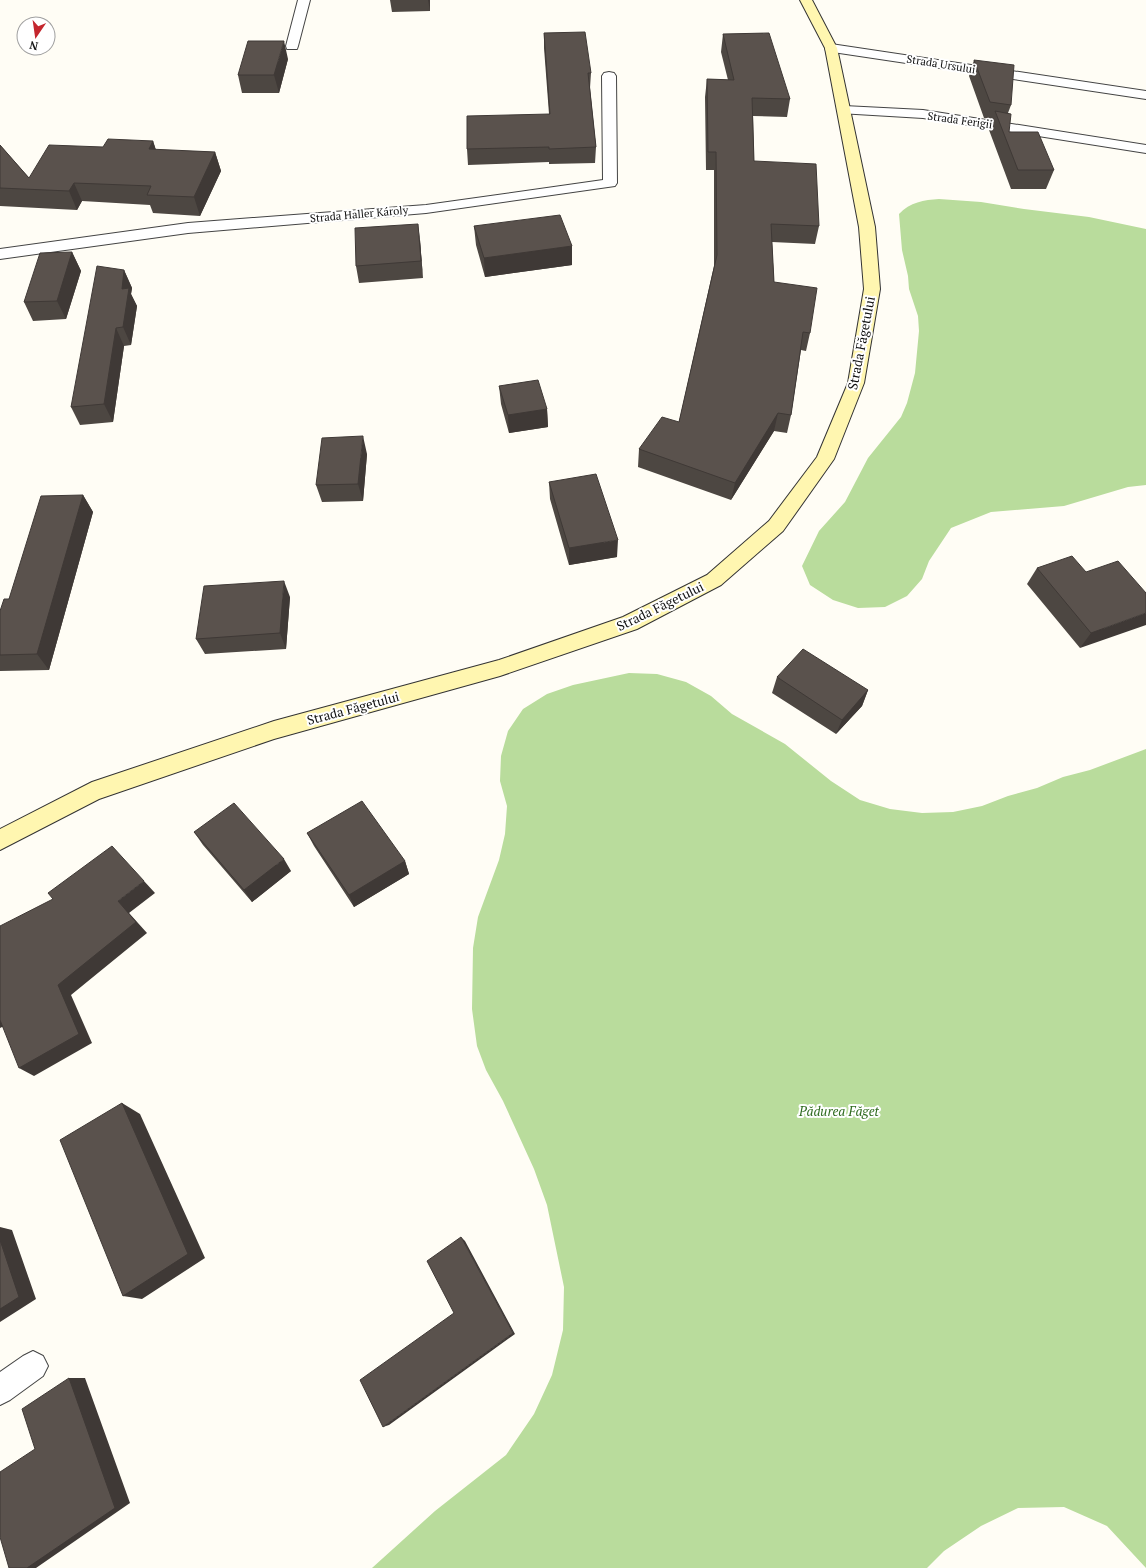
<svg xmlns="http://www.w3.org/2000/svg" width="1146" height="1568" viewBox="0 0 1146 1568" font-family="'PT Serif',serif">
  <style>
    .forest { fill: #b9dc9c }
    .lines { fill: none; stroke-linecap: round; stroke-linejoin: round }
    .lane-casing { stroke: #444; stroke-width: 2 }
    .street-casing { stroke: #444; stroke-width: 2 }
    .secondary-casing { stroke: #333; stroke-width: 2 }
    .lane { fill: #fff; fill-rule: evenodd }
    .street { fill: #fff; fill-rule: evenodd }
    .secondary { fill: #fff6b0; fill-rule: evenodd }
    .wall { fill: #4d4742 }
    .shaded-wall { fill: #3f3936 }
    .building { fill: #5a524d; stroke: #3f3936 }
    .labels { text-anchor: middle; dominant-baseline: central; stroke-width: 4; stroke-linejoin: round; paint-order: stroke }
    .far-street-label { font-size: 11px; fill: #111; stroke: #fff }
    .street-label { font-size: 13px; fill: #111; stroke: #fff }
    .park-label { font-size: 13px; font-style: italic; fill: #2f6b1f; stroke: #fff }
  </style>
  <rect width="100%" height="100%" fill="#fffdf5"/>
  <path class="forest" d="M939 199 981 202 1024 209 1089 217 1146 229V485L1128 487 1064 506 991 512 951 528 929 561 922 579 907 596 885 607 858 608 833 600 810 585 802 566 819 531 845 502 868 458 901 417 907 403 915 373 919 331 918 316 909 289 908 276 902 250 899 214C910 202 924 200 939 199Z
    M629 673 657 674 686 682 711 696 732 714 785 744 831 781 860 800 890 809 922 813 953 812 982 806 1008 796 1037 788 1063 777 1090 770 1146 749V1568L1107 1526 1064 1507 1018 1508 981 1526 944 1551 927 1568H372L435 1511 506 1455 534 1414 552 1375 563 1330 564 1287 547 1205 534 1169 503 1101 486 1070 477 1046 472 1009 473 948 478 917 499 860 505 834 507 806 500 781 501 756 508 731 523 709 547 694 573 685Z"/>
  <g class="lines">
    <defs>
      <path id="lane" d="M33 1351 43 1356 48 1366 43 1376 10 1400 0 1405V1372L23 1356Z"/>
      <path id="street" d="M298 0H310L298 46 297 49H287L286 46Z
        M831 44 1146 91V99L826 51 825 48 826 45Z
        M609 72 614 73 616 76 617 183 615 186 426 213 188 233 0 259V249L188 223 426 205 603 180 602 76 604 73Z
        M844 106 923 110 1146 145V153L923 118 839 113 837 110 839 107Z"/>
      <path id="secondary" d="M800 0H812L837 48 875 227 880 289 864 383 834 459 783 531 721 585 637 629 500 676 274 739 99 799 0 850V829L92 782 274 721 499 660 623 617 707 575 769 521 817 457 848 383 864 289 859 227 825 48Z"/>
    </defs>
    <use href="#lane" class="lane-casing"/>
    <use href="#street" class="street-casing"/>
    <use href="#secondary" class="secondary-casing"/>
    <use href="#lane" class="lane"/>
    <use href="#street" class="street"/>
    <use href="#secondary" class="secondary"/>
  </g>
  <path class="wall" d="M390 0H430V11L392 12Z
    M544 33 591 73 590 88 596 147 595 163 549 164V162L468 165 467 149 549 114 544 48Z
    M723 34 790 99 787 117 753 116 754 161 819 226 815 244 772 242 774 282 810 333 806 351 801 350 791 415 787 433 774 431 731 500 638 467 639 449 679 422 714 266V170H706L705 97 707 79 728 80 721 52Z
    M288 59 279 93H242L238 75Z
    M974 60 1011 105 1008 113 1009 132 1054 170 1046 189H1011L989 130 992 119 984 118 969 76Z
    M153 141 156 150 215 152 221 171 200 216 153 213 150 205 82 201 77 210 0 206V145L29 178 103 147Z
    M474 226 572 246V265L485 277 476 245Z
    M420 240 423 278 359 283 356 266Z
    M72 252 81 271 66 319 33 321 24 302Z
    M124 270 132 288 131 294 137 306 131 345 124 346 113 422 80 425 71 407Z
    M499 386 547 409 548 427 509 433 501 404Z
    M367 454 363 501 322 502 316 485Z
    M549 482 617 557 569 565 550 499Z
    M83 495 93 512 49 670 0 671V611Z
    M1037 568 1086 572 1146 593 1080 648 1027 584Z
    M290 597 286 649 205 654 196 639Z
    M777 677 868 690 862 706 836 734 772 693Z
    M194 832 291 871 252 902 203 845Z
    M307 833 405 861 409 874 354 907 314 846Z"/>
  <path class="shaded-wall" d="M428 0H430V11Z
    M284 41 288 59 279 93 274 75Z
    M153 141 159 160 149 149Z
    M215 152 221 171 200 216 194 197Z
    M74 183 82 201 77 210 69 191Z
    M418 224 420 240 423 278 421 261Z
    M572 246V265L485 277 484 258Z
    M72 252 81 271 66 319 57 301Z
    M124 270 132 288 131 294 137 306 131 345 123 327 122 289Z
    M116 328 124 346 113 422 104 404Z
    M547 409 548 427 509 433 508 415Z
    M778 413 774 431 731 500 735 483Z
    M363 436 367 454 363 501 358 484Z
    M83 495 93 512 49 670 37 654Z
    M618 540 617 557 569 565V548Z
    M284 581 290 597 286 649 280 633Z
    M1146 613V625L1080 648 1091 633Z
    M868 690 862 706 836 734 842 720Z
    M284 859 291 871 252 902 244 890Z
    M405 861 409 874 354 907 349 895Z
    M144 881 155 893 129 913 147 933 71 995 92 1043 34 1076 19 1068 58 985 118 901Z
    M0 1015 12 1022 0 1028Z
    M122 1103 140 1114 205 1258 142 1299 123 1296Z
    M0 1227 12 1230 36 1299 0 1322Z
    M461 1237 465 1241 515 1334 389 1425 383 1427 513 1333Z
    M69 1378H85L130 1503 36 1568H27Z"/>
  <path class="building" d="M585 32 591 73H588L596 147 549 149V147L467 149V116L550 114 544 33Z
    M769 33 790 99 752 98 754 161 816 164 819 226 771 224 774 282 817 288 810 333 803 332 791 415 778 413 735 483 639 449 662 417 679 422 717 255 716 152H708L707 79 734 80 723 34Z
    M248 41H284L274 75H238Z
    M974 60 1014 65 1011 105 990 102Z
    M995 111 1011 114 1009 132H1038L1054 170H1018Z
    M108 139 153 141 149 149 215 152 194 197 147 195 151 186 74 183 69 191 0 188V145L29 178 49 145 103 147Z
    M560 215 572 246 484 258 474 226Z
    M418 224 421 261 356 266 355 228Z
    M72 252 57 301 24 302 40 253Z
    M97 266 124 270 122 289 129 288 123 327 116 328 104 404 71 407Z
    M538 380 547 409 508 415 499 386Z
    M363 436 358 484 316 485 322 438Z
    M596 474 618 540 569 548 549 482Z
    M83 495 37 654 0 655V611L4 599H9L41 496Z
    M1072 556 1086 572 1118 561 1146 593V613L1091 633 1037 568Z
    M284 581 280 633 196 639 204 586Z
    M803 649 868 690 842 720 777 677Z
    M362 801 405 861 349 895 307 833Z
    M234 803 284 859 244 890 194 832Z
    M112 846 144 881 118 901 136 922 58 985 79 1034 19 1068 0 1020V926L53 899 48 893Z
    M122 1103 188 1254 123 1296 60 1140Z
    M461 1237 513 1333 383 1427 360 1380 454 1313 427 1261Z
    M0 1240 19 1297 0 1309Z
    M69 1378 115 1508 27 1568H9L0 1537V1472L35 1449 22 1409Z"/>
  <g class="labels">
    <g class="far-street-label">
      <text transform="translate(941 64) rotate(9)">Strada Ursului</text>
      <text transform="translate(960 120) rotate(8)">Strada Ferigii</text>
      <text transform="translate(359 214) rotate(-5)">Strada Haller Károly</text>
    </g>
    <g class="street-label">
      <text transform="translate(861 343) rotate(-79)">Strada Făgetului</text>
      <text transform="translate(660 606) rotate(-26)">Strada Făgetului</text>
      <text transform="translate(353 708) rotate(-15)">Strada Făgetului</text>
    </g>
    <g class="park-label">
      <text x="839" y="1111">Pădurea Făget</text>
    </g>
  </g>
  <g transform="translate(36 36) rotate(193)"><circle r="19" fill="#ffffff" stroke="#a0a0a0"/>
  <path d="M0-3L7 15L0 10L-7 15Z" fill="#c4262e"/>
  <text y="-6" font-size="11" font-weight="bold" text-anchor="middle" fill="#111111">N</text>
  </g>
</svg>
